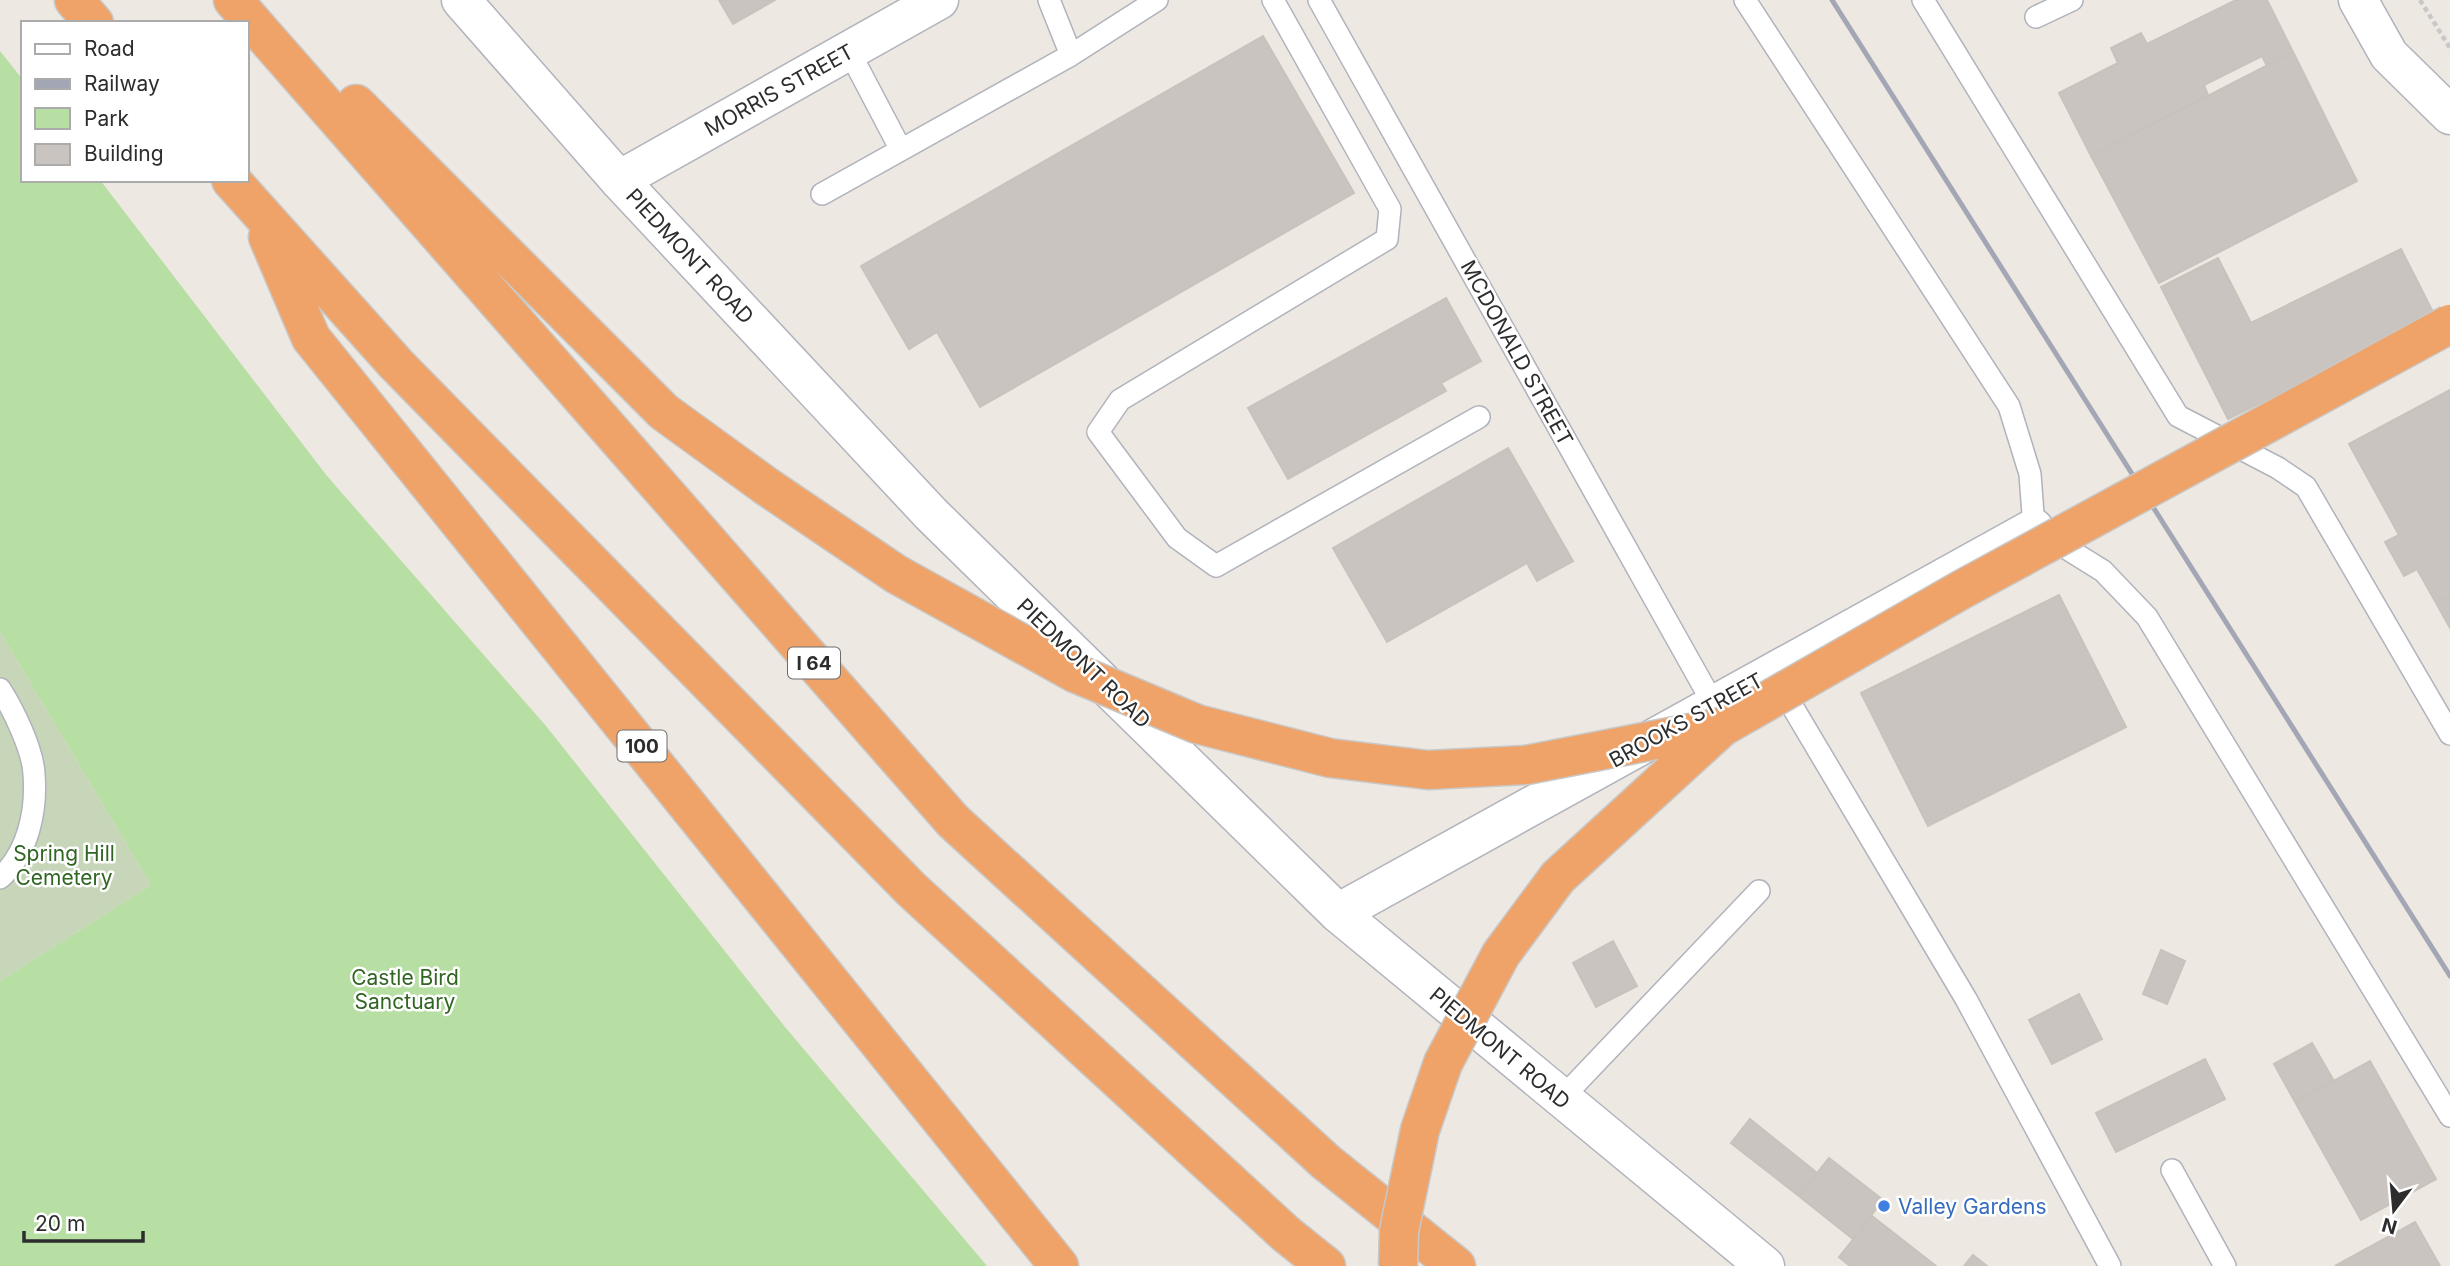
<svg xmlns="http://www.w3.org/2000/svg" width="2450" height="1266" viewBox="0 0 2450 1266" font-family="Inter,sans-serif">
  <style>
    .green { fill: #b7dea3 }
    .cemetery { fill: #c7d5b9 }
    .building { fill: #c9c4c0; stroke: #c8c3ba; stroke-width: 2 }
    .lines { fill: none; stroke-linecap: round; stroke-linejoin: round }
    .service-casing { stroke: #b1b3bc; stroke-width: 24 }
    .minor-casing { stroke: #b1b3bc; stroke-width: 41 }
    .tertiary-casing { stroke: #b1b3bc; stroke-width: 41 }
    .motorway-casing { stroke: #c8c8c8; stroke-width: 41 }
    .path { stroke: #c8c8c8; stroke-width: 4.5; stroke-dasharray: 5 3.5; stroke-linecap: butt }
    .service { stroke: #fff; stroke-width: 21 }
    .minor { stroke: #fff; stroke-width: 38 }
    .tertiary { stroke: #fff; stroke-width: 38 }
    .motorway { stroke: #f0a368; stroke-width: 38 }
    .rail { stroke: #a3a6b5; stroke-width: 5 }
    .motorway-bridge-casing { stroke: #c8c8c8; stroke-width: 41; stroke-linecap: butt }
    .motorway-bridge { stroke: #f0a368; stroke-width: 38 }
    .shop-dot { fill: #3f7fe0; stroke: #fff; stroke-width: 2.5 }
    .labels { text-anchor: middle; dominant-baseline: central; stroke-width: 5; stroke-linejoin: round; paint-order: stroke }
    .shield { fill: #fff; stroke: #6c6c6c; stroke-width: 2 }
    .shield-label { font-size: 19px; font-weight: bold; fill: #2d2d2d }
    .street-label { font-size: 21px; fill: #2d2d2d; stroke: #fff }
    .park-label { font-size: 21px; fill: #306522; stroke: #fff }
    .shop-label { font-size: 21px; fill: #366cbe; stroke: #fff; text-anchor: start }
  </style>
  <rect width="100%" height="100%" fill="#ede8e1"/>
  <path class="green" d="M0 51 23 80V180H100L327 476 546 726 785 1027 987 1266H0V981L151 885 0 632Z"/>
  <path class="cemetery" d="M0 632 151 885 0 981Z"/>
  <path class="building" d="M719 0H775L733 24Z
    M2236 0H2267L2293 52 2267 66 2262 56 2204 85 2208 95 2091 156 2059 93 2118 63 2111 48 2141 33 2147 44Z
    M1263 36 1354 193 980 407 937 332 909 349 861 266Z
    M2293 52 2357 181 2159 283 2091 156Z
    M2401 249 2435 316 2228 419 2161 287 2218 258 2251 323Z
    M1446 298 1481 361 1441 383 1446 391 1288 479 1248 408Z
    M2450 390V595L2436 603 2417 569 2404 576 2385 542 2399 535 2349 444Z
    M1508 448 1573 561 1537 581 1527 563 1387 642 1333 548Z
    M2059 595 2126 727 1928 826 1861 693Z
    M2450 595V628L2436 603Z
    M1613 941 1637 986 1596 1007 1573 963Z
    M2161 950 2185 961 2167 1004 2143 994Z
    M2079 994 2102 1039 2052 1064 2029 1020Z
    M2312 1043 2334 1081 2295 1102 2274 1064Z
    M2205 1059 2225 1099 2116 1152 2096 1113Z
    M2370 1061 2436 1179 2361 1220 2295 1102Z
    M1750 1119 1817 1173 1799 1196 1731 1143Z
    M1829 1158 1883 1200 1853 1239 1799 1196Z
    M1872 1216 1936 1266H1850L1839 1257Z
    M2415 1222 2440 1266H2335Z
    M1973 1255 1987 1266H1964Z"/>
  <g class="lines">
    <defs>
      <path id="service" d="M1049 0 1071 55 1157 0
        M1273 0 1390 209 1387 239 1120 400 1098 432 1177 538 1216 566 1479 417
        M1319 0 1714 705
        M1745 0 2009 406 2030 474 2034 528 2103 571 2147 617 2450 1116
        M1923 0 2178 416 2278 468 2306 487 2450 734
        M2036 17 2072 0
        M849 51 901 150
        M822 194 1071 55
        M1779 684 1966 999 2110 1266
        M0 689C13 709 33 750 34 774 37 811 28 853 0 878
        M1561 1099 1759 891
        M2172 1170 2225 1266"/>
      <path id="minor" d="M619 180 939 0
        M1338 913 2034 528"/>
      <path id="tertiary" d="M461 0 619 180 931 514 1338 913 1765 1266
        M2358 0 2389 55 2450 115"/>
      <path id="motorway" d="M74 0 94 23
        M233 0 953 821 1326 1162 1456 1266
        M356 104 664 412 766 486
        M231 180 396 364 911 889 1286 1234 1326 1266
        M268 237 311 338 1059 1266"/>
    </defs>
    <use href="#service" class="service-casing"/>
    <use href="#minor" class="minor-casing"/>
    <use href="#tertiary" class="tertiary-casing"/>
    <use href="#motorway" class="motorway-casing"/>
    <path class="path" d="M2420 0 2450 48"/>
    <use href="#service" class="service"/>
    <use href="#minor" class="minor"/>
    <use href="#tertiary" class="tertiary"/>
    <use href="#motorway" class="motorway"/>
    <path class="rail" d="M1832 0 2450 976"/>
    <defs>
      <path id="motorway-bridge" d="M766 486 896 574 1075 673 1197 724 1330 758 1428 770 1526 765 1722 727
        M1398 1266 1399 1231 1420 1130 1443 1063 1501 954 1558 877 1722 727 1961 590 2450 324"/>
    </defs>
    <use href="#motorway-bridge" class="motorway-bridge-casing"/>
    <use href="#motorway-bridge" class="motorway-bridge"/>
  </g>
  <circle class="shop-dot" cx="1884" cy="1206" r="7"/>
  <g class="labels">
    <g class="shield">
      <rect x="788" y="647.5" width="52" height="31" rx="5"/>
      <rect x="617.5" y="730.5" width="49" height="31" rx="5"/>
    </g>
    <g class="shield-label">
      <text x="814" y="663">I 64</text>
      <text x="642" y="746">100</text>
    </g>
    <g class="street-label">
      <text transform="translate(779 90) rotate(-29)">MORRIS STREET</text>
      <text transform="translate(690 256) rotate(47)">PIEDMONT ROAD</text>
      <text transform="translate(1517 353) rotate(61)">MCDONALD STREET</text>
      <text transform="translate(1084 663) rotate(44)">PIEDMONT ROAD</text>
      <text transform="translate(1686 720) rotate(-29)">BROOKS STREET</text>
      <text transform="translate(1500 1048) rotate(40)">PIEDMONT ROAD</text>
    </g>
    <g class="park-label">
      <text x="64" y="853">Spring Hill<tspan x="64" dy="24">Cemetery</tspan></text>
      <text x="405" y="977">Castle Bird<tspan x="405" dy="24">Sanctuary</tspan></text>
    </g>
    <g class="shop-label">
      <text x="1898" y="1206">Valley Gardens</text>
    </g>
  </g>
  <rect x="21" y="21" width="228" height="161" fill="#ffffff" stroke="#ababab" stroke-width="2"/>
  <rect x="35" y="44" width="35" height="10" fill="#ffffff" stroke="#ababab" stroke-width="2"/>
  <text x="84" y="56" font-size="21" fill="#2d2d2d">Road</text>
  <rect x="35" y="79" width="35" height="10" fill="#a3a6b5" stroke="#ababab" stroke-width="2"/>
  <text x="84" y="91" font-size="21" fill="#2d2d2d">Railway</text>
  <rect x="35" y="108" width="35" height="21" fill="#b7dea3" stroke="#ababab" stroke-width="2"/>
  <text x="84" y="126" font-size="21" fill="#2d2d2d">Park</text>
  <rect x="35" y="144" width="35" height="21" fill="#c9c4c0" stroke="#ababab" stroke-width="2"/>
  <text x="84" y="161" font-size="21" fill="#2d2d2d">Building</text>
  <g transform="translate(2394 1210) rotate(196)" stroke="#ffffff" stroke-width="5" paint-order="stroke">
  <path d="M0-5L12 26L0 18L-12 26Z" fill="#2d2d2d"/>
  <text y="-10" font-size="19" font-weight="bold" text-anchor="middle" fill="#2d2d2d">N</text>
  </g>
  <path d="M24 1231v10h119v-10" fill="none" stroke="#2d2d2d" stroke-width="3.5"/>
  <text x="35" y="1231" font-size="21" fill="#2d2d2d" stroke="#ffffff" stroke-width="5" paint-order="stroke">20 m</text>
</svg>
